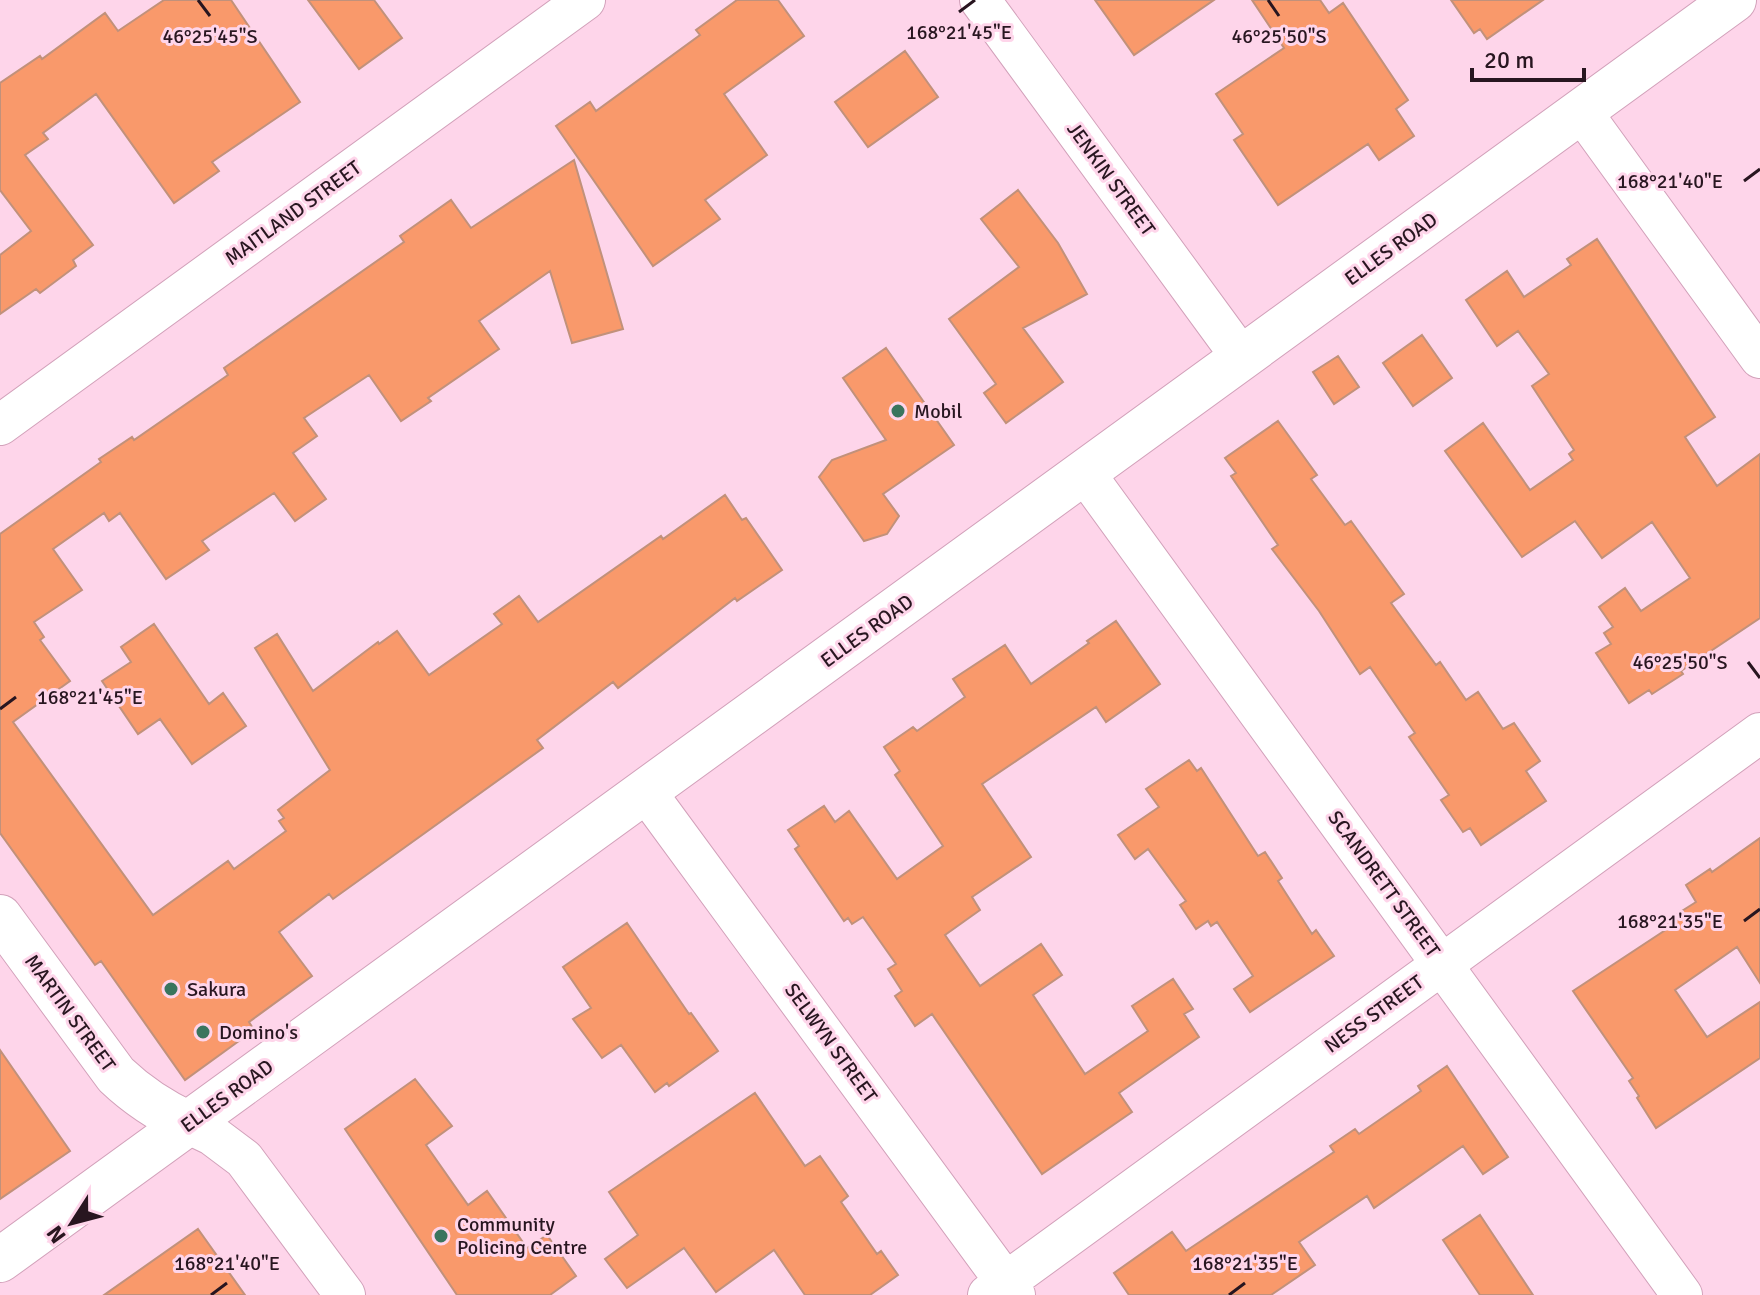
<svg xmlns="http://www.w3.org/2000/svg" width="1760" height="1295" viewBox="0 0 1760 1295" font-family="Signika,sans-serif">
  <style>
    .building { fill: #f9996b; stroke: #c1917b; stroke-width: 2 }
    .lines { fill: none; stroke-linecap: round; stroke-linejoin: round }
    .street-casing { stroke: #d2a1ba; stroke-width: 42 }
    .secondary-casing { stroke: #d2a1ba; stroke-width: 46 }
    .street { stroke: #fff; stroke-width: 40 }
    .secondary { stroke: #fff; stroke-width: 44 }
    .ticks { fill: none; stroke: #281620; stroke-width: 3 }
    .poi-dot { fill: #3a755e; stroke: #fed5ea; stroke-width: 3 }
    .labels { text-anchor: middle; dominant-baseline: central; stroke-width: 6; stroke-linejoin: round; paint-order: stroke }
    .street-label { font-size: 20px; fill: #281620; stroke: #fed5ea }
    .poi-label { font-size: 20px; fill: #281620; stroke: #fed5ea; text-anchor: start }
    .ticks-label { font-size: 20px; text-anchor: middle; fill: #281620; stroke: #fed5ea; stroke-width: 6; stroke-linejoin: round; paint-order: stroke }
  </style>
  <rect width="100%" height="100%" fill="#fed5ea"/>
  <path class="building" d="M164 0H231L300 102 212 162 219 171 174 203 96 94 43 133 48 139 25 155 93 245 73 260 76 266 40 293 36 289 0 314V255L31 231 0 190V83L40 56 42 59 105 13 118 31Z
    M308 0H374L402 38 359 69Z
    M737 0H778L804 36 724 94 767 155 705 200 720 219 653 266 556 126 590 102 596 111 700 35 696 30Z
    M1095 0H1214L1134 55Z
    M1252 0H1320L1329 13 1343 3 1408 100 1396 109 1414 136 1379 160 1368 144 1278 205 1234 140 1243 134 1216 94 1284 48Z
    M1451 0H1543L1487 39 1480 29 1474 33Z
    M905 51 938 97 868 147 835 102Z
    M574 160 623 329 572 343 550 271 479 321 499 349 428 398 431 401 401 421 369 375 304 418 317 436 293 453 326 499 295 521 274 493 202 541 209 550 166 579 120 513 109 521 104 513 53 549 82 590 34 622 44 637 40 640 70 681 13 722 153 915 228 861 234 869 286 831 279 821 284 818 278 810 330 770 255 648 277 634 313 691 378 642 379 644 397 631 429 675 502 624 494 614 519 596 538 622 661 536 663 539 725 495 742 520 746 518 782 570 737 601 735 598 618 688 613 682 537 740 543 748 333 899 329 894 279 932 312 976 249 1022 254 1030 185 1080 101 961 95 965 0 833V534L101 462 99 459 132 437 134 440 228 375 224 368 404 242 400 236 451 200 471 228Z
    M1018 190 1058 243 1087 294 1023 328 1063 382 1006 423 984 393 996 384 949 319 1019 267 981 219Z
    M1597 239 1715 417 1685 437 1717 486 1760 454V618L1681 671 1683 674 1652 694 1649 690 1629 703 1596 653 1611 644 1604 633 1613 627 1599 607 1625 588 1641 611 1690 578 1652 522 1602 558 1575 521 1522 557 1445 451 1483 423 1530 490 1573 460 1569 454 1574 450 1532 386 1549 374 1518 331 1497 346 1466 300 1507 271 1524 297 1571 265 1567 259Z
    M1422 335 1452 378 1413 406 1383 363Z
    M886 348 954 445 883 494 899 516 887 534 864 541 819 477 832 460 886 440 843 378Z
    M1338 356 1359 387 1334 404 1313 372Z
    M1278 421 1317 475 1311 479 1345 525 1351 521 1404 594 1391 603 1436 665 1440 662 1466 700 1478 692 1503 729 1514 723 1540 761 1526 771 1546 801 1481 845 1470 828 1463 832 1441 800 1449 795 1409 737 1415 733 1370 667 1360 674 1319 611 1272 549 1278 545 1231 476 1236 473 1225 458Z
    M1116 621 1160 684 1106 722 1096 707 982 784 1031 857 972 897 980 910 945 935 980 986 1041 944 1062 975 1033 995 1085 1074 1148 1031 1132 1006 1173 979 1193 1009 1184 1014 1199 1037 1119 1093 1132 1112 1042 1174 932 1014 915 1026 895 996 902 991 888 969 896 964 863 917 852 924 848 918 844 921 795 849 799 846 788 830 824 806 835 822 849 811 897 879 943 846 895 775 900 771 884 747 913 727 917 731 965 697 953 679 1005 645 1031 684 1089 643 1087 641Z
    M154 624 209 704 223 693 246 726 192 764 160 719 138 734 102 681 131 662 121 647Z
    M1189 760 1197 771 1201 768 1258 856 1265 852 1282 878 1278 881 1312 934 1316 930 1334 956 1250 1012 1234 989 1253 976 1217 922 1211 926 1208 921 1196 929 1180 905 1186 901 1148 849 1135 859 1118 835 1159 807 1146 789Z
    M1760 838V983L1737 947 1675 990 1707 1037 1760 1002V1058L1656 1128 1637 1098 1639 1096 1629 1081 1633 1078 1573 991 1670 927 1666 921 1696 902 1686 885 1710 869 1712 872Z
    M627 923 689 1014 691 1013 718 1051 669 1086 667 1083 655 1092 621 1045 602 1058 573 1019 591 1008 563 967Z
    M0 1050 70 1151 0 1199Z
    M1447 1066 1508 1157 1483 1174 1463 1146 1374 1208 1367 1196 1299 1242 1315 1265 1271 1295H1129L1114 1273 1172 1232 1186 1251 1334 1152 1330 1146 1355 1129 1359 1134 1421 1091 1418 1086Z
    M415 1079 452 1126 426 1145 468 1205 487 1191 527 1248 547 1235 576 1276 550 1295H457L345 1129Z
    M755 1093 805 1166 820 1156 848 1196 841 1202 877 1254 881 1251 898 1275 870 1295H805L774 1250 716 1292 684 1248 627 1288 605 1259 638 1235 609 1192Z
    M1480 1215 1533 1295H1480L1443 1240Z
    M198 1229 245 1295H104Z"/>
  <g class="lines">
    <defs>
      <path id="street" d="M980 0 1242 358
        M1581 111 1760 358
        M0 425 585 0
        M1084 472 1682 1295
        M646 792 1015 1295
        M189 1124 212 1135 244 1159 345 1295
        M988 1295 1760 733"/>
      <path id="secondary" d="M0 917 116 1075C138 1096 161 1111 189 1124
        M0 1260 1734 0"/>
    </defs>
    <use href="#street" class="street-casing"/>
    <use href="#secondary" class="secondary-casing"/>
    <use href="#street" class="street"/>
    <use href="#secondary" class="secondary"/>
  </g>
  <path class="ticks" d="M198 0 210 16M1268 0 1279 16M959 12 975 0M1744 181 1760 169M1748 662 1760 678M0 709 16 697M1744 921 1760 909M211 1295 227 1283M1229 1295 1245 1283"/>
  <g class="poi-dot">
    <circle cx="898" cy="411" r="8"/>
    <circle cx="171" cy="989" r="8"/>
    <circle cx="203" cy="1032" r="8"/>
    <circle cx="441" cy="1236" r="8"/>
  </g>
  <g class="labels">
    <g class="street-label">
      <text transform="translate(1111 179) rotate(54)">JENKIN STREET</text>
      <text transform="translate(293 213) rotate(-36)">MAITLAND STREET</text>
      <text transform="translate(1391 249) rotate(-36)">ELLES ROAD</text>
      <text transform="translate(867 631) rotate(-36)">ELLES ROAD</text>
      <text transform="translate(1384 884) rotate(54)">SCANDRETT STREET</text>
      <text transform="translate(70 1013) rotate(54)">MARTIN STREET</text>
      <text transform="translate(1374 1014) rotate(-36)">NESS STREET</text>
      <text transform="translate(831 1043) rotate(54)">SELWYN STREET</text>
      <text transform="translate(227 1096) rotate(-36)">ELLES ROAD</text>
    </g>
    <g class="poi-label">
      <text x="914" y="411">Mobil</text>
      <text x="187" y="989">Sakura</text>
      <text x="219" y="1032">Domino's</text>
      <text x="457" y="1224">Community<tspan x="457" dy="23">Policing Centre</tspan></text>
    </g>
  </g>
  <g class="ticks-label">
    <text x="959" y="39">168°21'45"E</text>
    <text x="210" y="43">46°25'45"S</text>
    <text x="1279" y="43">46°25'50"S</text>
    <text x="1670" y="188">168°21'40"E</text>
    <text x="1680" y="669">46°25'50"S</text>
    <text x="90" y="704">168°21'45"E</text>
    <text x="1670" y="928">168°21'35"E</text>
    <text x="227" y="1270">168°21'40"E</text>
    <text x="1245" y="1270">168°21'35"E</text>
  </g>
  <g transform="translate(72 1223) rotate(234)" stroke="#fed5ea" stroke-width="6" paint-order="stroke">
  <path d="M0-6L14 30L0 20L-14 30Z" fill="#281620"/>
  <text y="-12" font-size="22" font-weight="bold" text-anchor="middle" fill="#281620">N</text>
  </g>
  <path d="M1472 68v12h112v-12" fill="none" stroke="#281620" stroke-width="4"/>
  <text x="1484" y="68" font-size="24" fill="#281620" stroke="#fed5ea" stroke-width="6" paint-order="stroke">20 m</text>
</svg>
